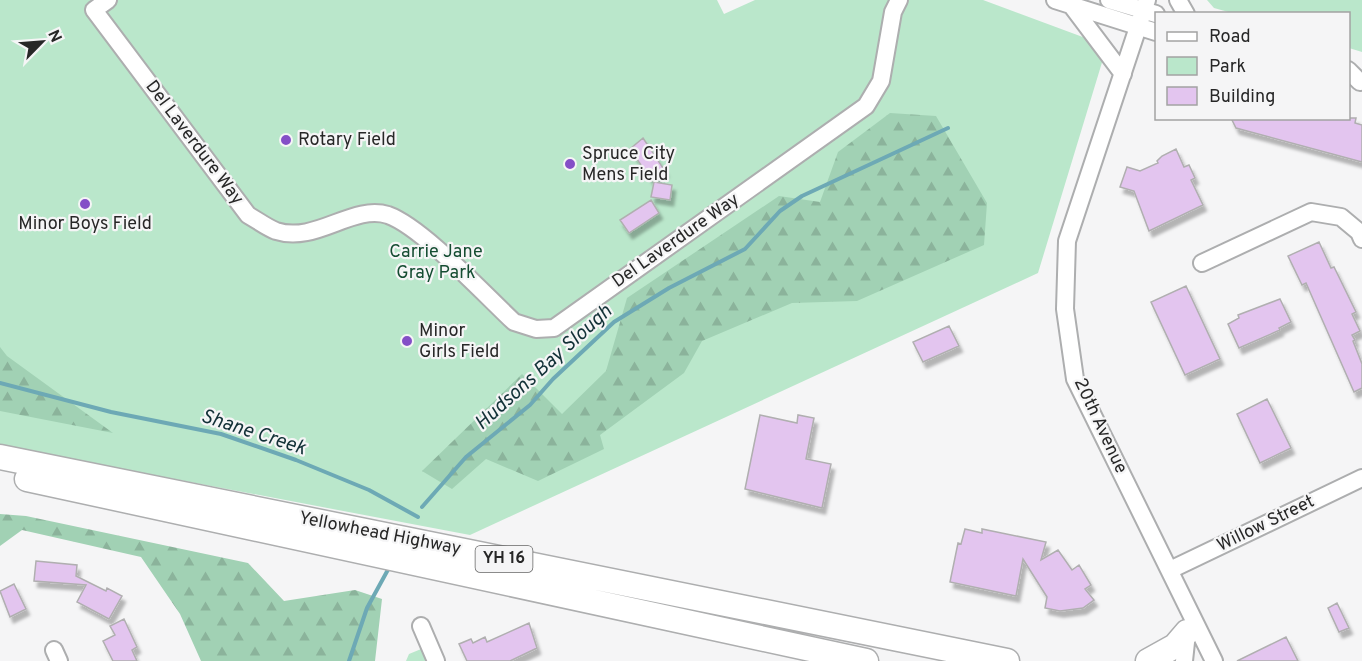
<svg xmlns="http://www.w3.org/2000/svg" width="1362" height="661" viewBox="0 0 1362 661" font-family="Overpass,sans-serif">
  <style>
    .green { fill: #bae7cb }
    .forest { fill: url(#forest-firs) }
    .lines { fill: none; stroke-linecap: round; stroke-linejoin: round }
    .stream { stroke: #6da9b5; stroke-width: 4 }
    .building { fill: #e3c5ef; stroke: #b0afb0; stroke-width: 1.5; filter: url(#shadow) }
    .minor-casing { stroke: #adaeaf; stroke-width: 20 }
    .highway-casing { stroke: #adaeaf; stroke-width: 27 }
    .minor { stroke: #fff; stroke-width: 16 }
    .highway { stroke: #fff; stroke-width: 24 }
    .poi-dot { fill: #844fc7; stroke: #f5f5f6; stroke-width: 2 }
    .labels { text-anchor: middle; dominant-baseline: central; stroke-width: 4.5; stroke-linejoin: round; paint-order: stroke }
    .shield { fill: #f5f5f6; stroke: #656565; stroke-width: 1.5 }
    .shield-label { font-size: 16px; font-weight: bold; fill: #272727 }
    .poi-label { font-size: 18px; fill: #272727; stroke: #f5f5f6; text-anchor: start }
    .street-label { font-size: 18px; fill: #272727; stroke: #f5f5f6 }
    .park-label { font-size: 18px; fill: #154d32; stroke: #f5f5f6 }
    .water-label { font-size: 20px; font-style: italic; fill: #123137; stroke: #f5f5f6 }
  </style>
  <defs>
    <pattern id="forest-firs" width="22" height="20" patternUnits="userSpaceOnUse" patternTransform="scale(1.5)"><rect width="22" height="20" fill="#a1d1b4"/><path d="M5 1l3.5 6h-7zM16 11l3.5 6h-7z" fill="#8bb39b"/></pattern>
    <filter id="shadow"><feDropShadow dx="3.5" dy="6" stdDeviation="1.5" flood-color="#0004"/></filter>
  </defs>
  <rect width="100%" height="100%" fill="#f5f5f6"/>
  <path class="green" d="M0 0H717L724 14 755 0H983L1107 46 1038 273 470 535 0 446Z
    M1207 0H1362V52L1349 48 1348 14 1232 13 1214 8Z
    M426 647 433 661H406L409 654Z"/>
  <path class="forest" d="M890 113 936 116 987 203 984 245 857 301 792 303 702 341 684 373 600 435 604 449 538 481 486 459 452 489 422 471 522 374 562 414 606 371 627 298 779 196 820 202 838 152Z
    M0 347 7 356 113 433 0 411Z
    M0 514 26 516 248 563 284 601 355 590 382 599 375 661H201L180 614 141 557 22 530 0 546Z"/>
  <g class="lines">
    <path class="stream" d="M0 383 111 412 221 434 296 460 369 490 418 517
      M422 507 466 457 530 405 553 379 614 322 669 288 745 249 780 211 802 196 948 128
      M349 661 367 608 390 566"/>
  </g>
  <path class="building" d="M1231 118H1356L1355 123 1362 125V162L1236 128Z
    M643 138 665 171 652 181 630 149Z
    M1176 149 1184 167 1189 165 1195 178 1191 180 1203 205 1149 231 1134 191 1120 187 1127 167 1140 171 1158 163 1157 161 1162 156Z
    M654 182 672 185 670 200 651 197Z
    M651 200 659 213 629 233 620 220Z
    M1319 242 1331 268 1334 267 1356 312 1352 314 1360 331 1352 335 1355 340 1353 341 1362 364V388L1354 392 1306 283 1302 285 1288 256Z
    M1186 286 1220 359 1185 375 1151 302Z
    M1280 299 1291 322 1279 328 1280 330 1239 348 1228 324 1239 318 1238 315Z
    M949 326 959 346 923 362 913 342Z
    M1267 399 1291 448 1260 463 1237 414Z
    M760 415 797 423 798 415 814 418 806 459 831 464 822 508 745 489Z
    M965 529 982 533V529L1046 542 1041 560 1058 550 1072 570 1079 565 1091 585 1085 589 1094 600 1083 608 1060 611 1045 608 1047 597 1023 559 1016 596 950 582 958 543 961 544Z
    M36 561 77 565 76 576 106 591 107 588 122 596 109 619 77 602 86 585 34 581Z
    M14 584 26 609 10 617 0 591Z
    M1337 603 1349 628 1339 632 1328 608Z
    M124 619 137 647 132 650 137 661H113L103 641 115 635 110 626Z
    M529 623 537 648 510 661H467L459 644 471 639 473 643 485 637 487 642Z
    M1286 637 1298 661H1237Z"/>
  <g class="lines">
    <defs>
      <path id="minor" d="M108 0 94 10 248 215C257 220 266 227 276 231 316 244 352 204 388 215 422 227 485 295 514 322L536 329 554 328 866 106 881 81 893 12 899 0
        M1055 0 1156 32
        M1109 0 1156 14
        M1147 0 1067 241 1065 309 1075 379 1214 661
        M1178 0 1186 14
        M1071 5 1123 74
        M1348 70 1360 82
        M1202 263 1311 212 1341 217 1359 232 1362 239
        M1170 570 1362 478
        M421 626 436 661
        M54 650 59 661
        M1184 661 1187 633"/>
      <path id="highway" d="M0 457 1007 661
        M27 479 866 661
        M1148 661 1175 646 1187 632"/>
    </defs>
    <use href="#minor" class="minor-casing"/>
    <use href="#highway" class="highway-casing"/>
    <use href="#minor" class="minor"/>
    <use href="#highway" class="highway"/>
  </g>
  <g class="poi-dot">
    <circle cx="286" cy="140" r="6"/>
    <circle cx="570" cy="164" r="6"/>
    <circle cx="85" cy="204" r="6"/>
    <circle cx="407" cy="341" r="6"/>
  </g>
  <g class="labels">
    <rect class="shield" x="475.5" y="546" width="57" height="26" rx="4.5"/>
    <g class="shield-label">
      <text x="504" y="559">YH 16</text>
    </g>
    <g class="poi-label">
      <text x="298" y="140">Rotary Field</text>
      <text x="582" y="154">Spruce City<tspan x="582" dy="21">Mens Field</tspan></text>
      <text x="85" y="224" text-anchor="middle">Minor Boys Field</text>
      <text x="419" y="331">Minor<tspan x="419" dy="21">Girls Field</tspan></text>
    </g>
    <g class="street-label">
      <text transform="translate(194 143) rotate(53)">Del Laverdure Way</text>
      <text transform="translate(676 241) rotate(-35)">Del Laverdure Way</text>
      <text transform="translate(1100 426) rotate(65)">20th Avenue</text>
      <text transform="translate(1266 524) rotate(-26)">Willow Street</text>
      <text transform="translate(380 534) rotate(11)">Yellowhead Highway</text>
    </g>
    <g class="park-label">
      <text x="436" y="252">Carrie Jane<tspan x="436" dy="21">Gray Park</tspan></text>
    </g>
    <g class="water-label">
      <text transform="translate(544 368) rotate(-42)">Hudsons Bay Slough</text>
      <text transform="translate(253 433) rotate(18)">Shane Creek</text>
    </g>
  </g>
  <rect x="1155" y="12" width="195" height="108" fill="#f5f5f6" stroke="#a3a3a3" stroke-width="1.5"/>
  <rect x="1167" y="32" width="30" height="9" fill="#ffffff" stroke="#a3a3a3" stroke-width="1.5"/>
  <text x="1209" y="42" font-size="18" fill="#272727">Road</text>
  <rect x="1167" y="57" width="30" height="18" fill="#bae7cb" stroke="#a3a3a3" stroke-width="1.5"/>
  <text x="1209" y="72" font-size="18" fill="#272727">Park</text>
  <rect x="1167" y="87" width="30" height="18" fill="#e3c5ef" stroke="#a3a3a3" stroke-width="1.5"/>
  <text x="1209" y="102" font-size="18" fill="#272727">Building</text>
  <g transform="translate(42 42) rotate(65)" stroke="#f5f5f6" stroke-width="4.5" paint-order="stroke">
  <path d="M0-4.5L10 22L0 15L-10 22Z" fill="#272727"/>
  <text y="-9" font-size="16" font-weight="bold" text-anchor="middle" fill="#272727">N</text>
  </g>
</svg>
